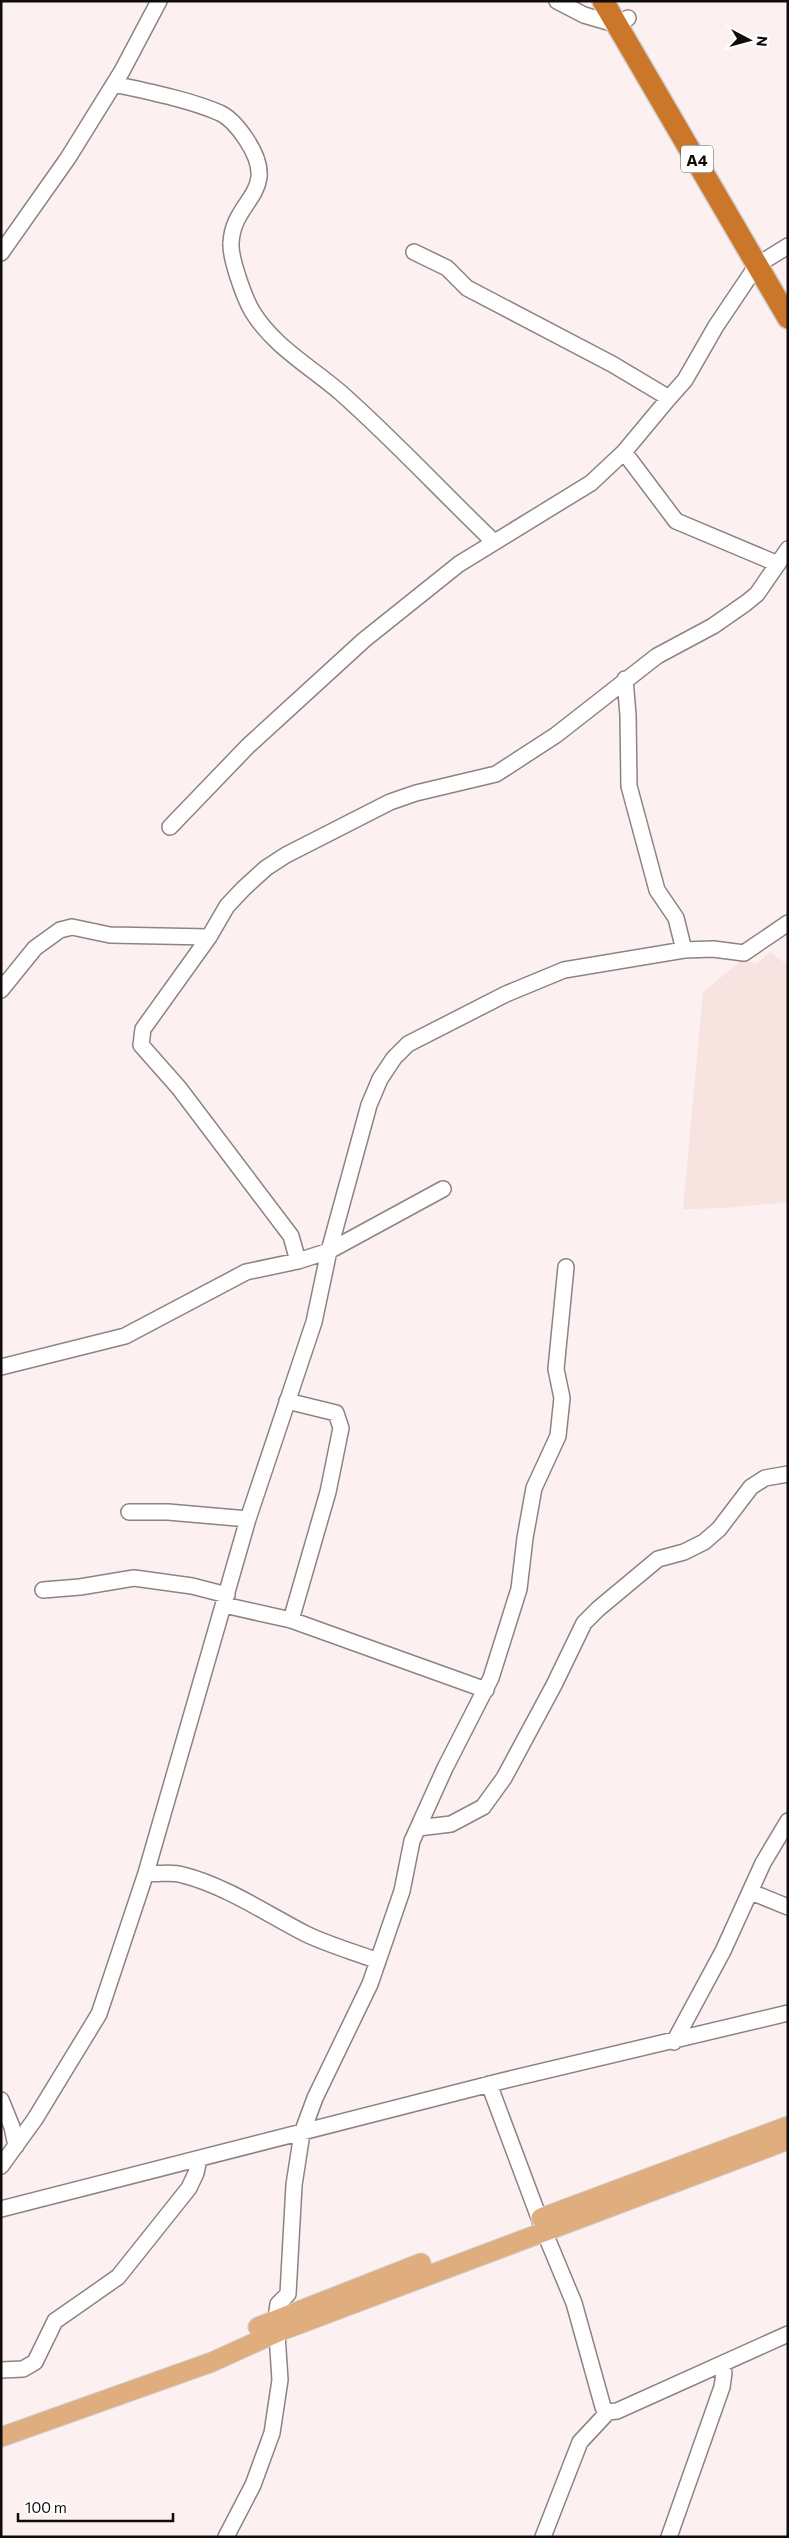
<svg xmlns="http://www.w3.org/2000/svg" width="789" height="2538" viewBox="0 0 789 2538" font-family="Commissioner,sans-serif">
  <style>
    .built { fill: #f7e3e0 }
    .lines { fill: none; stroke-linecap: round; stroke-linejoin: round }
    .minor-casing { stroke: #8d8382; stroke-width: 18 }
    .major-casing { stroke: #cfcece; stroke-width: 21 }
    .highway-casing { stroke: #cfcece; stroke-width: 24 }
    .minor { stroke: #fff; stroke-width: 15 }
    .major { stroke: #e0ad7f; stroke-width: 19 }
    .highway { stroke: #cb7629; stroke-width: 21 }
    .labels { text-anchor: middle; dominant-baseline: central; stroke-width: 5; stroke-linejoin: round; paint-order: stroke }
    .shield { fill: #fff; stroke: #575554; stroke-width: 1 }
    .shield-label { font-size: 16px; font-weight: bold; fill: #0f0c0b }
  </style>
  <rect width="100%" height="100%" fill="#fcf1f0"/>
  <path class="built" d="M770 952 788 965V1202L727 1208 683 1209 703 992 743 959 756 964Z"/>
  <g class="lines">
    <defs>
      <path id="minor" d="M557 1 584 15 618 25 628 18
        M114 84C149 92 187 99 220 113 231 118 240 130 246 139 282 193 233 198 231 243 230 258 244 297 252 311 273 346 311 367 341 393 394 440 442 492 493 541
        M414 252 447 268 467 288 612 364 669 398 685 380 716 326 757 265 788 246
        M1 253 68 158 122 71 159 1
        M624 452 676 521 778 564
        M625 679 628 715 629 786 657 890 676 918 684 950
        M170 827 248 746 364 640 459 564 591 483 624 452 669 398
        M209 937 143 1029 141 1045 179 1088 291 1236 298 1261
        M1 990 35 948 60 930 72 927 110 935 209 937 227 906 244 888 266 868 286 855 390 802 416 793 496 774 556 735 657 656 713 626 746 603 757 594 788 549
        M1 1367 125 1336 246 1272 298 1261 329 1251 443 1189
        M287 1401 336 1413 341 1428 328 1492 291 1620
        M129 1512H168L248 1519
        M43 1590 80 1587 134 1578 192 1586 227 1595
        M224 1605 291 1620 486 1690
        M418 1828 451 1824 483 1807 504 1778 554 1685 584 1623 598 1609 658 1559 684 1552 704 1542 719 1529 751 1487 765 1478 788 1474
        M146 1873C158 1875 170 1871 183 1875 226 1886 267 1914 306 1934 329 1945 354 1952 378 1961
        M751 1892 788 1907
        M674 2042 723 1951 763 1863 788 1821
        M489 2084 544 2231 574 2303 603 2407 608 2412 617 2411 788 2334
        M1 2100 12 2127 16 2146
        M1 2166 35 2119 99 2014 146 1873 248 1519 314 1322 329 1251 369 1105 380 1079 394 1058 408 1044 506 994 564 970 684 950 713 949 744 953 788 923
        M1 2209 502 2081 788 2013
        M1 2370 23 2369 35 2362 55 2321 118 2277 189 2188 196 2173 199 2159
        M226 2537 253 2485 272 2433 280 2380 276 2319 278 2304 288 2294 294 2185 302 2133 315 2098 370 1984 402 1891 412 1841 445 1768 491 1678 519 1589 525 1538 534 1488 558 1436 562 1398 556 1369 566 1267
        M543 2537 580 2442 608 2412
        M669 2537 722 2387 724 2373 721 2366"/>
      <path id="major" d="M541 2218 788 2126
        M258 2327 421 2263
        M1 2437 212 2362 278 2332 788 2140"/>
      <path id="highway" d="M603 1 788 318"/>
    </defs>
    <use href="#minor" class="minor-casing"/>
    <use href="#major" class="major-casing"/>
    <use href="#highway" class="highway-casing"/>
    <use href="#minor" class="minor"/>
    <use href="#major" class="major"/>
    <use href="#highway" class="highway"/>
  </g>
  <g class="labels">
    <rect class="shield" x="681" y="145.5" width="32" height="27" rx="4"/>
    <g class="shield-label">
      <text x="697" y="159">A4</text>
    </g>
  </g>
  <rect width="789" height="2538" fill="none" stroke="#0f0c0b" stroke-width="5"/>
  <g transform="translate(749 40) rotate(96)" stroke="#ffffff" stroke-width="4" paint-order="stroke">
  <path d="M0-4L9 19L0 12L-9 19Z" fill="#0f0c0b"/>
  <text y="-8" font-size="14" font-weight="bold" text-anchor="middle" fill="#0f0c0b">N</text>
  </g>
  <path d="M18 2513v8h155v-8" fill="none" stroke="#0f0c0b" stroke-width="2.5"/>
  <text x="25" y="2513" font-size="15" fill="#0f0c0b" stroke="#ffffff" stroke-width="4" paint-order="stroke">100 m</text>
</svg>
